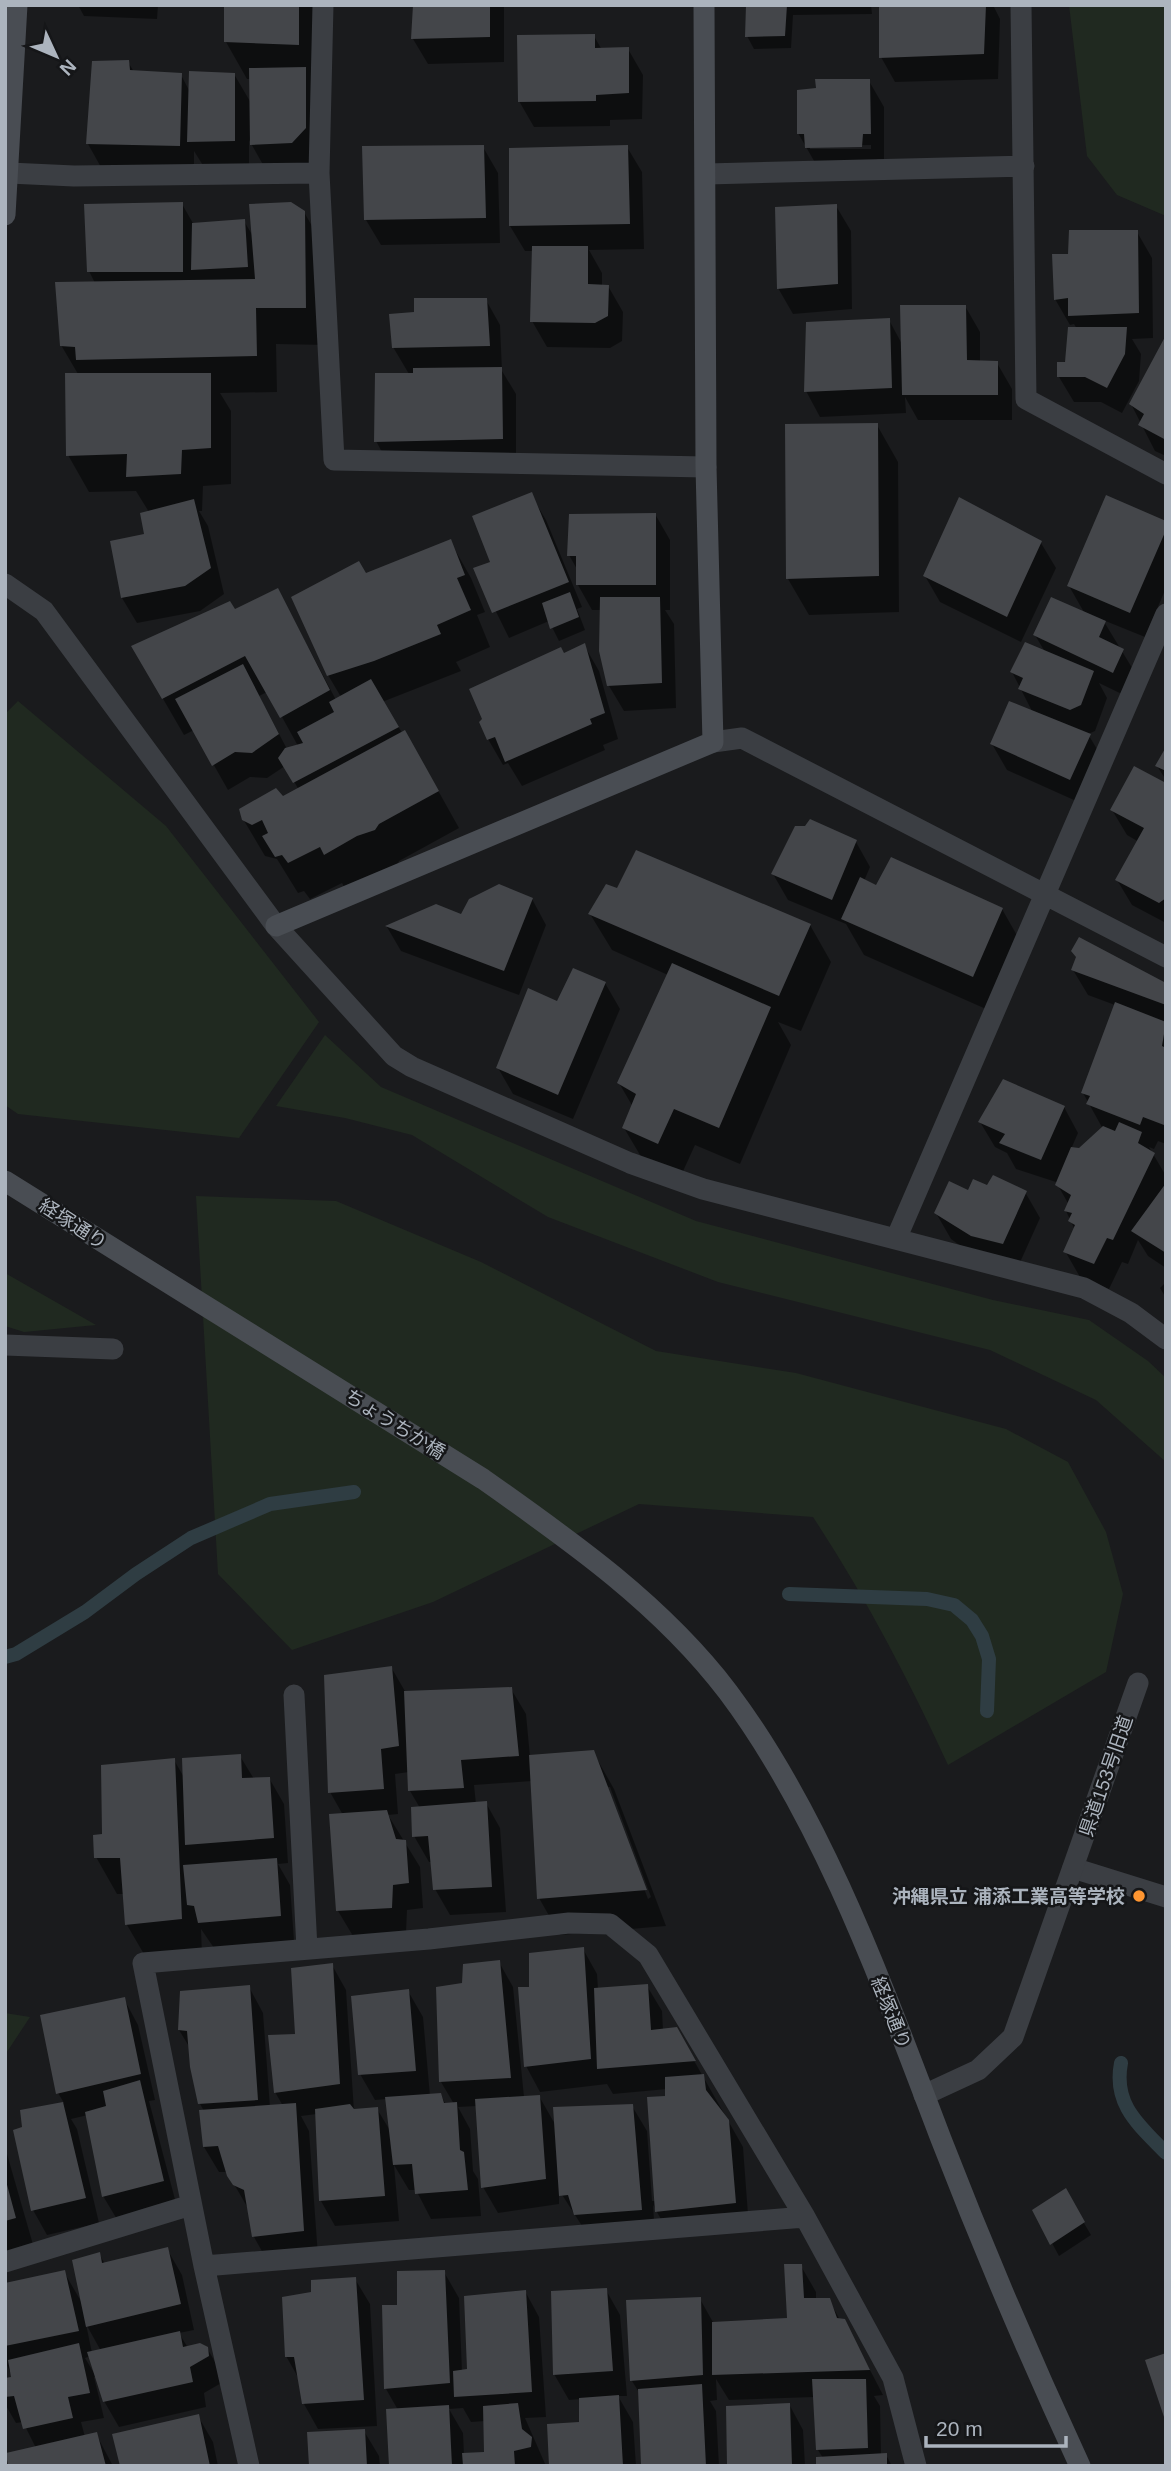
<svg xmlns="http://www.w3.org/2000/svg" width="1171" height="2471" viewBox="0 0 1171 2471" font-family="Helvetica,'Noto Sans JP',sans-serif">
  <style>
    .green { fill: #202920 }
    .shadow { fill: #0007; fill-rule: evenodd }
    .lines { fill: none; stroke-linecap: round; stroke-linejoin: round }
    .stream { stroke: #2f3d43; stroke-width: 14 }
    .building { fill: #44464a }
    .lane { stroke: #3b3e43; stroke-width: 21 }
    .street { stroke: #3b3e43; stroke-width: 21 }
    .secondary { stroke: #494d53; stroke-width: 21 }
    .poi-dot { fill: #ff9631; stroke: #151618; stroke-width: 2.5 }
    .labels { text-anchor: middle; dominant-baseline: central; stroke-width: 5; stroke-linejoin: round; paint-order: stroke }
    .street-label { font-size: 19px; fill: #acb4be; stroke: #151618 }
    .poi-label { font-size: 19px; font-weight: bold; fill: #acb4be; stroke: #151618; text-anchor: end }
  </style>
  <rect width="100%" height="100%" fill="#1a1b1d"/>
  <path class="green" d="M1069 5H1166V216L1117 195 1087 156Z
    M18 701 166 826 319 1022 239 1138 18 1114 5 1105V714Z
    M325 1035 381 1087 696 1221 993 1300 1089 1320 1148 1361 1166 1378V1462L1096 1400 990 1350 718 1282 548 1217 412 1135 345 1118 276 1106Z
    M196 1196 336 1201 481 1262 656 1351 796 1373 1006 1429 1068 1462 1106 1532 1123 1594 1106 1672 948 1765C908 1678 865 1596 813 1517L639 1504 433 1602 292 1650 218 1574Z
    M5 1273 96 1325 24 1332 5 1326Z
    M5 2013 30 2017 5 2055Z"/>
  <path class="shadow" d="M78 5H158L157 19 84 16Z
    M226 5H319L320 155 306 168 266 170 249 140V166L204 167 194 151V171L102 169 88 144 128 62 134 72 181 75 190 92 234 74 251 103V79H247L226 42Z
    M414 5H504V62L428 64 413 39Z
    M748 5H871L872 14 793 15 791 48 754 49 747 36Z
    M881 5H993L1000 19 998 79 895 82 881 57Z
    M594 36 602 50 628 49 643 75 642 119 610 120V126L534 127 519 101Z
    M869 81 884 107V159H877L876 172 821 173 798 133ZM871 145V149H810V146Z
    M483 147 498 173 500 243 381 245 366 220Z
    M627 147 642 172 644 249 589 250 602 273V286H608L623 312 622 341 610 348 547 347 532 321 533 251H525L510 226Z
    M182 204 194 225 244 221 254 238 304 212 325 249 326 345 276 344 277 392 220 393 231 411V484L203 486 202 511H199L208 526 224 594 200 611 137 623 122 598 146 536 149 512 136 491 89 492 68 455 78 374 61 345 95 283 89 271Z
    M836 206 851 231 852 309 793 314 778 288Z
    M1137 232 1152 258 1153 338 1132 339 1141 354 1139 381 1122 413 1101 402H1074L1059 377 1077 329 1074 324 1070 325 1055 299 1069 256Z
    M486 300 500 325 502 371 516 394V464L390 467 376 441 409 374 393 347Z
    M965 306 980 332V362L997 363 1012 389V420H918L905 397 906 413 820 417 806 391 889 320 902 344Z
    M1166 338V456L1155 451 1131 404Z
    M877 425 898 462 899 612 809 615 788 579Z
    M531 495 546 520 582 607 577 609 585 630 559 641 549 621 509 638 475 569 492 563Z
    M655 514 670 540V610H665L674 624 676 708 624 711 609 686 602 610H592L578 585V571L569 555Z
    M1166 523V588L1145 637 1103 620 1137 676 1128 697 1099 683 1107 698 1095 731 1088 734 1104 761 1085 805 1007 770 992 744 1033 713 1012 672 1045 652 1035 635 1085 614 1069 586Z
    M450 541 471 578 485 612 477 615 490 647 456 662 461 671 382 702 426 769 459 828 399 861 396 867 346 890 342 883 310 899 304 891 298 893 277 859 265 856 243 819 299 790 285 766 267 778 250 777 228 790 194 730 184 735 133 647 234 611 278 590 336 700 341 697 328 675 366 575ZM267 692 282 717 298 746 287 749 259 696Z
    M1041 543 1056 568 1021 642 940 602 925 576Z
    M584 645 599 671 618 739 603 745 605 750 522 786 508 763 503 765 488 739 563 655Z
    M1166 750V780L1157 766Z
    M1166 785V923L1132 905 1117 880 1139 842 1127 835 1112 810Z
    M856 842 870 867 864 881 877 887 1002 909 1023 946 995 1013 864 955 846 924 788 900 773 874Z
    M617 890 810 925 831 962 801 1031 778 1022 791 1045 740 1164 695 1145 679 1180 646 1165 624 1128 633 1107 619 1083 668 975 612 950 590 914Z
    M532 899 546 925 519 995 401 951 387 927 462 916Z
    M1073 970 1166 985V1144L1158 1141 1154 1149 1149 1147 1166 1176V1268L1148 1256 1138 1240 1128 1264 1122 1262 1109 1289 1080 1277 1065 1251 1075 1230 1066 1211 1069 1205 1056 1182 1016 1169 1007 1153 995 1147 980 1122 1064 1107 1078 1133 1071 1149 1079 1150 1103 1129 1083 1093 1115 1005 1088 995Z
    M605 983 620 1009 573 1119 513 1094 498 1068 558 1003Z
    M988 1187 1025 1192 1040 1218 1017 1269 969 1252 951 1239 936 1213 969 1193Z
    M1166 1282V1298L1160 1288Z
    M391 1667 406 1693 511 1689 526 1714 530 1757 593 1752 614 1789 666 1926 560 1935 539 1898 532 1781 474 1785 476 1804 486 1803 500 1828 506 1912 450 1915 435 1889 432 1862H429L414 1836 420 1808 410 1791 409 1772 395 1774 398 1814 388 1815 420 1867 423 1908 407 1910 406 1933 353 1936 338 1911 343 1815 330 1792ZM606 1787H610L651 1897 648 1899Z
    M240 1756 254 1779 269 1778 284 1804 288 1863 278 1864 290 1885 294 1941 214 1948 201 1929 202 1955 148 1961 127 1925 124 1894H117L96 1857 104 1835 174 1760 185 1779Z
    M583 1949 597 1974 598 1989 647 1986 662 2011 663 2030 676 2029 743 2147 749 2228 671 2237 653 2205 655 2235 591 2240 559 2190V2204L498 2213 483 2187 477 2106 458 2107 470 2129 473 2171 478 2179 481 2216 431 2219 416 2190H409L394 2165 399 2221 335 2226 321 2201 317 2114 301 2116 309 2131 318 2256 268 2262 254 2237 249 2210 227 2172H219L204 2147V2111L200 2104 190 2048 179 2030 249 1987 263 2013 270 2107 283 2106 275 2092 297 2036 332 1965 346 1990 354 2111 377 2109 391 2132 387 2099 375 2100 360 2074 408 1991 423 2017 430 2096 441 2095 446 2105 454 2104 441 2082 464 1984 499 1962 513 1987 524 2097 539 2096 556 2126 632 2106 647 2131 652 2201H656L667 2089 613 2094 607 2084 540 2092 526 2066 531 1988Z
    M124 1999 138 2025 155 2100 149 2101 177 2207 118 2221 103 2196 88 2115 71 2119 77 2129 99 2223 47 2235 33 2210 22 2111 64 2103 58 2093Z
    M5 2147 36 2255 5 2262Z
    M1065 2191 1091 2235 1059 2256 1034 2210Z
    M167 2249 182 2275 194 2330 179 2333 188 2348H207L222 2374 223 2382 204 2393 206 2407 119 2427 104 2401 97 2377H94L104 2418 81 2422 85 2437 96 2434 113 2466H10L36 2448 23 2422 16 2423 5 2404V2380L13 2378 5 2361V2285L64 2272 82 2303 99 2254 105 2264ZM86 2324 101 2351 92 2353ZM91 2356 94 2373 85 2358Z
    M801 2266 816 2292V2299L829 2300 840 2320H844L883 2395 874 2396 880 2406 881 2455H886L892 2466H818L823 2458 818 2450 815 2397 729 2400 716 2379 717 2400 710 2401 716 2411 719 2466H643L640 2394 632 2381 700 2299 714 2324 789 2319Z
    M444 2272 459 2298 462 2372 469 2371 525 2291 539 2317 546 2417 525 2418 546 2466H391L398 2410 386 2389 399 2307ZM463 2408 471 2422 485 2421 486 2453 464 2455 463 2433 449 2409Z
    M355 2279 370 2304 377 2426 318 2429 304 2404 299 2379 286 2356 313 2293Z
    M606 2290 620 2315 627 2396H618L633 2422 636 2466H550L581 2423V2399L569 2400 554 2374Z
    M789 2404 803 2430 805 2466H729Z
    M198 2416 213 2442 218 2466H122Z
    M364 2431 379 2456 380 2466H311Z"/>
  <g class="lines">
    <path class="stream" d="M789 1594 927 1599 954 1605 972 1620 982 1636 989 1659 987 1711
      M5 1657 16 1654 85 1612 136 1574 191 1538 270 1504 354 1492
      M1121 2063C1113 2105 1139 2125 1166 2153"/>
  </g>
  <path class="building" d="M224 5H299V45L224 42Z
    M413 5H490V37L411 39Z
    M746 5H787L785 36 745 37Z
    M879 5H986L984 54 879 58Z
    M595 34V48L629 47V93L596 95V101L518 102 517 35Z
    M129 60 130 70 182 73 180 146 86 144 92 61Z
    M306 67V128L292 143 250 145 249 68Z
    M189 71 235 73V141L187 142Z
    M815 79H870L871 134H863L862 147 805 148 804 134H797V90L816 88Z
    M484 145 486 218 364 220 362 146Z
    M628 145 630 224 509 226V148Z
    M183 202V272H87L84 204Z
    M291 202 305 211 306 308H256L257 356 76 360 75 347 60 346 55 282 255 279 249 204Z
    M837 204 838 284 777 289 775 207Z
    M245 219 248 267 191 270 192 223Z
    M1069 230H1138L1139 313 1068 316V298L1054 300 1052 254H1068Z
    M532 246H588V284L609 285 608 316 595 323 530 322Z
    M414 298H487L490 346 392 348 389 314 414 312Z
    M900 305H966L967 360 998 361V395H902Z
    M890 318 892 388 804 392 806 322Z
    M1068 327H1127L1125 354 1107 388 1085 377H1057V362H1065Z
    M1166 335V440L1138 425 1144 414 1129 404Z
    M502 367 503 439 374 442 375 373H413V368Z
    M65 373H211V448L182 450 181 474 126 477 127 454 66 456Z
    M878 423 879 576 786 579 785 424Z
    M532 492 569 582 492 613 473 568 490 562 472 516Z
    M1106 495 1166 521V530L1130 613 1067 586Z
    M959 497 1042 541 1007 617 923 576Z
    M194 499 211 568 185 586 121 598 110 541 144 534 140 513Z
    M656 513V585H576V556H567L569 514Z
    M451 539 465 575 457 578 471 610 437 625 441 634 374 661 327 676 291 597 359 561 366 573Z
    M278 588 330 690 280 718 245 656 162 699 131 646 230 601 235 609Z
    M570 592 579 617 550 629 542 603Z
    M600 597H660L662 683 607 686 599 651Z
    M1051 597 1106 621 1099 637 1124 649 1113 673 1033 635Z
    M1025 642 1094 671 1081 705 1070 710 1018 689 1023 678 1010 672Z
    M585 643 605 713 590 719 592 724 505 762 495 737 487 740 479 722 482 719 469 689 561 647 564 653Z
    M243 664 279 734 252 753 235 752 212 766 175 699Z
    M371 679 399 727 293 783 278 758 285 748 303 743 297 732 334 712 329 702Z
    M1009 701 1091 734 1070 780 990 744Z
    M405 730 439 791 379 824 375 830 357 836 324 855 320 847 288 863 282 855 275 857 262 836 268 833 262 820 252 825 242 820 239 809 276 788 283 796Z
    M1166 747V771L1155 766Z
    M1134 766 1166 783V898L1159 903 1115 880 1144 828 1110 810Z
    M810 819 857 840 832 900 771 874 795 826H805Z
    M636 850 811 924 779 996 588 914 606 884 617 888Z
    M891 857 1003 908 973 977 841 919 860 877 876 885Z
    M499 884 533 898 504 971 385 926 436 904 461 914 469 899Z
    M1079 937 1166 983V1005L1071 970 1076 957 1071 951Z
    M672 963 771 1007 719 1128 674 1109 658 1144 622 1128 636 1094 617 1083Z
    M573 968 606 982 558 1095 496 1068 528 988 557 1001Z
    M1115 1002 1166 1022 1162 1046 1166 1048 1164 1125 1143 1117 1140 1125 1086 1104 1090 1096 1081 1093Z
    M1003 1079 1065 1106 1041 1160 999 1143 1005 1134 978 1122Z
    M1119 1122 1142 1132 1138 1143 1155 1153 1113 1240 1107 1238 1094 1264 1063 1252 1075 1225 1068 1221 1072 1213 1064 1211 1071 1195 1055 1185 1071 1147 1079 1148 1103 1126 1115 1131Z
    M993 1175 1027 1191 1003 1244 971 1236 934 1213 949 1181 968 1190 973 1179 987 1185Z
    M1166 1183V1253L1131 1231Z
    M392 1666 399 1746 381 1749 384 1789 328 1793 324 1675Z
    M512 1687 519 1756 461 1760 464 1788 408 1791 404 1691Z
    M594 1750 647 1890 537 1899 529 1755Z
    M241 1754 242 1778 270 1777 274 1838 185 1845 182 1758Z
    M175 1758 182 1919 125 1925 120 1858H94L93 1835 102 1834 101 1765Z
    M487 1801 492 1887 433 1890 428 1836 412 1837 411 1807Z
    M387 1810 396 1839 406 1840 409 1883 393 1885 392 1908 336 1911 329 1814Z
    M277 1858 281 1916 198 1923 194 1906 187 1905 183 1865Z
    M584 1947 591 2059 524 2067 518 1987H529V1953Z
    M500 1960 511 2078 439 2082 436 1987 462 1983 463 1964Z
    M333 1963 340 2084 274 2093 268 2035 295 2034 291 1968Z
    M648 1984 651 2030 677 2027 696 2061 597 2069 594 1988Z
    M250 1985 258 2100 198 2104 190 2067 187 2031 178 2030 180 1991Z
    M409 1989 416 2071 358 2075 351 1996Z
    M125 1997 141 2074 56 2094 40 2015Z
    M704 2074 706 2090 729 2120 736 2203 655 2212 647 2097 665 2096V2077Z
    M140 2080 164 2181 102 2197 85 2112 106 2106 103 2091Z
    M441 2093 444 2103 457 2102 460 2150 464 2152 468 2190 415 2194 412 2164 393 2165 385 2097Z
    M540 2095 546 2179 481 2188 475 2099Z
    M63 2102 86 2198 31 2211 13 2130 22 2127 20 2110Z
    M296 2103 304 2231 252 2237 244 2190 233 2185 227 2176 218 2146 203 2147 199 2110Z
    M350 2104 354 2109 378 2107 385 2196 319 2201 315 2109Z
    M633 2104 642 2210 574 2215 568 2195 559 2196 553 2107Z
    M6 2181 16 2218 5 2221V2182Z
    M1066 2188 1085 2222 1050 2245 1032 2210Z
    M168 2247 181 2304 86 2327 72 2260 100 2252 102 2263Z
    M784 2264H802L804 2298H830L837 2318 845 2319 870 2370 712 2375V2322L787 2318Z
    M65 2270 79 2331 5 2346V2283Z
    M445 2270 450 2383 384 2389 382 2305H397V2271Z
    M356 2277 364 2400 302 2404 294 2357H285L282 2297 311 2292V2280Z
    M607 2288 613 2371 553 2375 551 2291Z
    M526 2290 532 2392 454 2397 453 2371 467 2369 464 2296Z
    M701 2297 703 2375 630 2381 626 2300Z
    M180 2331 183 2347 200 2343 208 2347 209 2356 190 2367 193 2382 103 2402 87 2352Z
    M79 2343 90 2393 68 2397 73 2418 23 2429 14 2396 5 2397V2378L11 2377 8 2360Z
    M1166 2353V2420H1165L1145 2360Z
    M812 2379H866L868 2448 816 2450Z
    M702 2384 706 2466H641L638 2389Z
    M619 2395 623 2466H549L547 2424 579 2422V2398Z
    M518 2403 522 2429 532 2437 531 2447 514 2451 515 2466H463L462 2453 484 2452 483 2406Z
    M790 2403 792 2466H727L726 2406Z
    M449 2405 452 2466H389L386 2409Z
    M199 2414 210 2466H120L112 2434Z
    M365 2429 367 2466H309L307 2432Z
    M97 2432 106 2466H8L6 2453Z
    M887 2453V2466H816V2457Z"/>
  <g class="lines">
    <path class="lane" d="M1073 1868 1166 1897"/>
    <path class="street" d="M323 5 319 173 334 460 706 467
      M1021 5 1026 399 1166 474
      M9 173 74 176 319 173
      M707 174 1024 166
      M5 584 44 611 276 926 394 1056 412 1067 630 1163 703 1189 1084 1288 1131 1313 1166 1339
      M713 742 742 738 1166 957
      M896 1239 1166 614
      M5 1345 113 1349
      M294 1695 307 1949
      M924 2095 978 2070 1013 2037 1138 1683
      M5 2262 191 2205
      M204 2266 805 2217
      M249 2466 204 2266 143 1963 429 1939 569 1923 610 1924 648 1955 805 2217 893 2378 916 2466"/>
    <path class="secondary" d="M5 215 17 5
      M276 926 713 742 706 467 704 5
      M5 1181 483 1479C571 1541 662 1605 728 1692 824 1820 884 1990 941 2139 984 2250 1030 2358 1080 2466"/>
  </g>
  <circle class="poi-dot" cx="1139" cy="1896" r="7"/>
  <g class="labels">
    <g class="street-label">
      <text transform="translate(73 1224) rotate(33)">経塚通り</text>
      <text transform="translate(395 1424) rotate(32)">ちょうちか橋</text>
      <text transform="translate(1106 1776) rotate(-71)">県道153号旧道</text>
      <text transform="translate(891 2013) rotate(68)">経塚通り</text>
    </g>
    <g class="poi-label">
      <text x="1125" y="1896">沖縄県立 浦添工業高等学校</text>
    </g>
  </g>
  <rect width="1171" height="2471" fill="none" stroke="#acb4be" stroke-width="14"/>
  <g transform="translate(56 56) rotate(134)" stroke="#151618" stroke-width="5" paint-order="stroke">
  <path d="M0-5L12 26L0 18L-12 26Z" fill="#acb4be"/>
  <text y="-10" font-size="19" font-weight="bold" text-anchor="middle" fill="#acb4be">N</text>
  </g>
  <path d="M926 2436v10h140v-10" fill="none" stroke="#acb4be" stroke-width="3.5"/>
  <text x="936" y="2436" font-size="21" fill="#acb4be" stroke="#151618" stroke-width="5" paint-order="stroke">20 m</text>
</svg>
